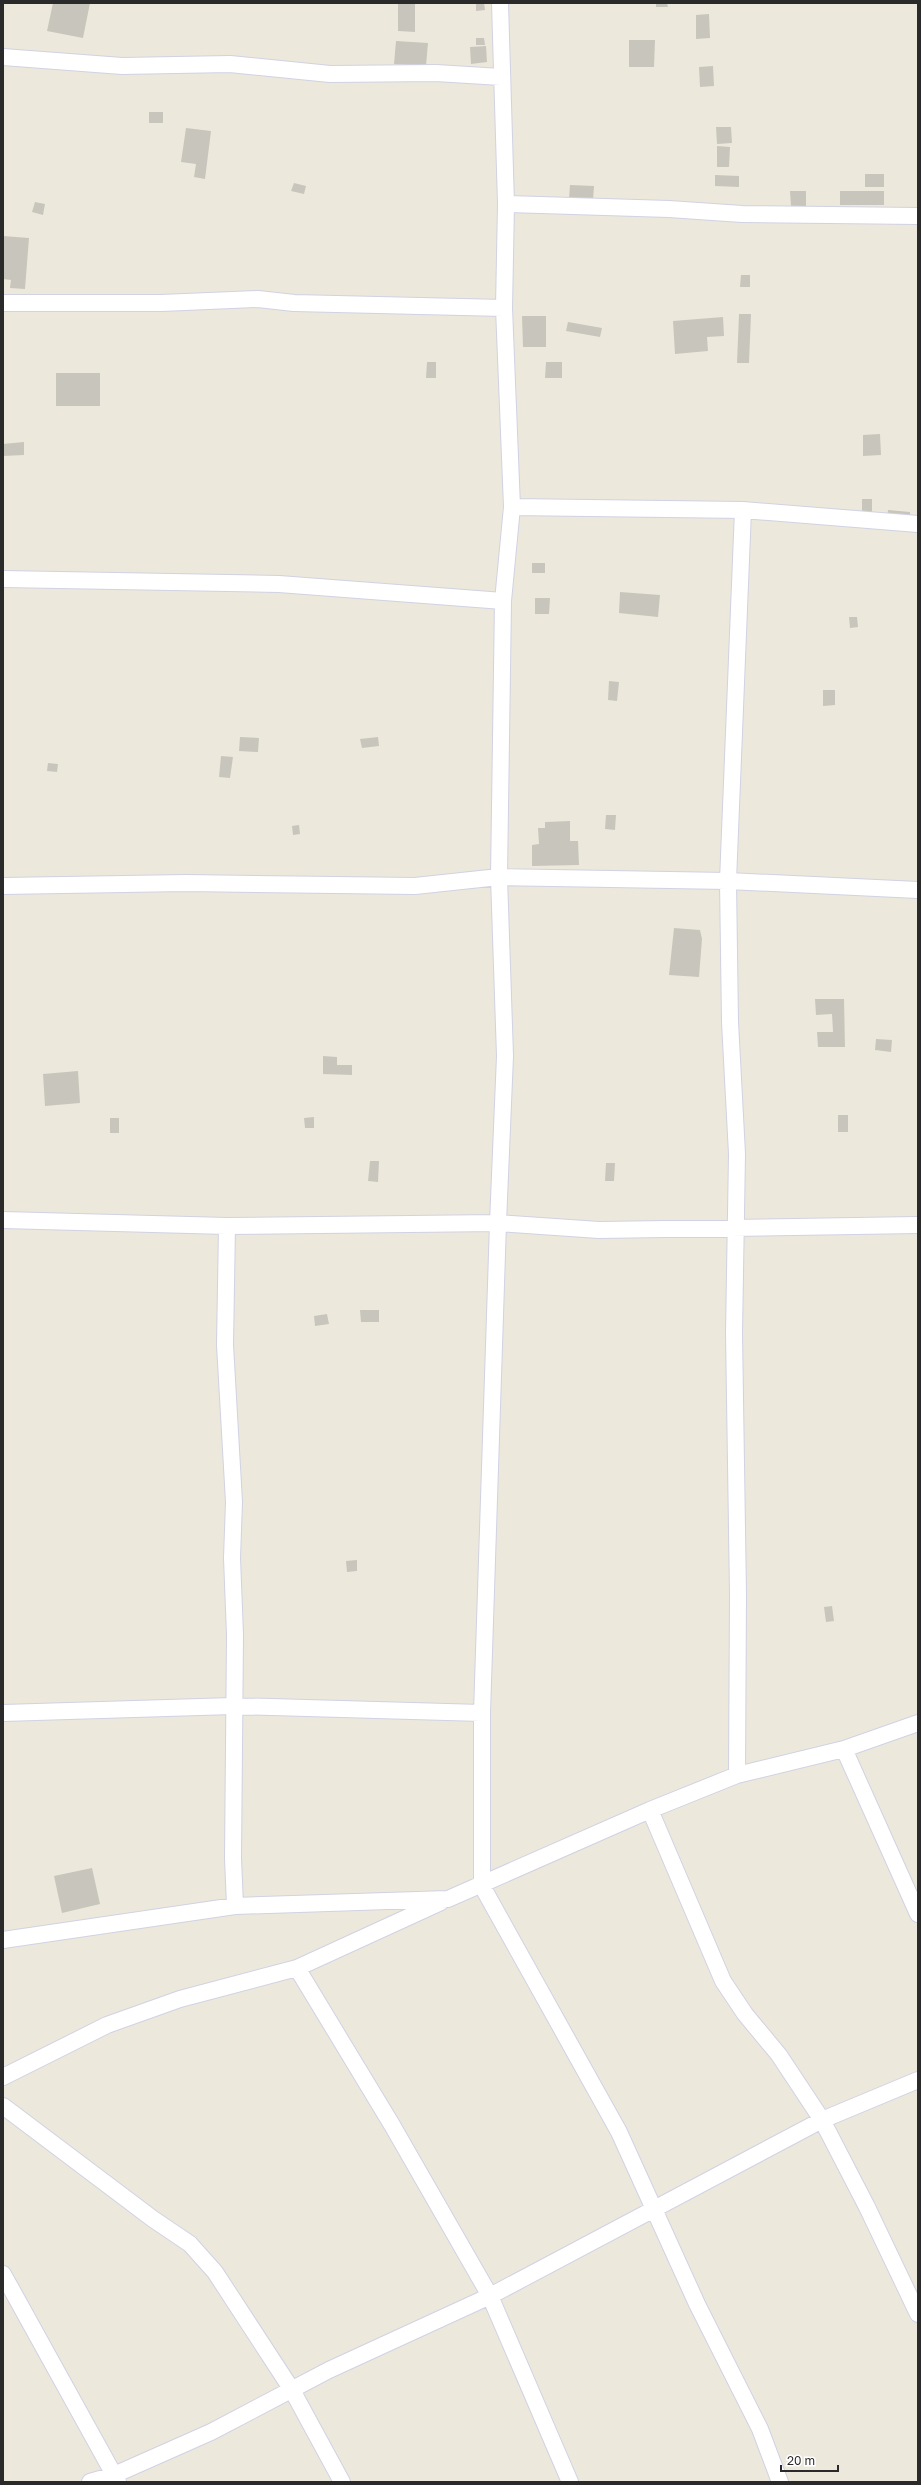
<svg xmlns="http://www.w3.org/2000/svg" width="921" height="2485" viewBox="0 0 921 2485" font-family="'Golos Text',sans-serif">
  <style>
    .building { fill: #c8c5bc }
    .lines { fill: none; stroke-linecap: round; stroke-linejoin: round }
    .minor-casing { stroke: #d1d2e3; stroke-width: 18 }
    .minor { stroke: #fff; stroke-width: 16 }
  </style>
  <rect width="100%" height="100%" fill="#ede8dc"/>
  <path class="building" d="M53 3H90L83 38 47 31Z
    M398 3H415V32L398 31Z
    M484 3 485 10 476 11V4Z
    M656 3H667L668 7H656Z
    M709 14 710 38 696 39V15Z
    M476 38H484L485 45H476Z
    M629 40H655L654 67H629Z
    M396 41 428 43 426 66 394 64Z
    M486 46 487 62 471 64 470 47Z
    M713 66 714 86 700 87 699 67Z
    M149 112H163V123H149Z
    M716 127H731L732 143 717 144Z
    M186 128 211 131 205 179 194 177 196 164 181 162Z
    M717 146 730 147 729 167H717Z
    M865 174H884V187H865Z
    M715 175 739 176V187L715 186Z
    M294 183 306 186 304 194 291 191Z
    M570 185 594 186 593 201 569 199Z
    M790 191H806V206H791Z
    M840 191H884V205H840Z
    M35 202 45 204 43 215 32 212Z
    M3 236 29 238 25 289 10 288 11 280 3 279Z
    M741 275H750V287H740Z
    M739 314H751L749 363H737Z
    M522 316H546V347H523Z
    M723 317 724 336 707 337 708 351 675 354 673 321Z
    M568 322 602 328 600 337 566 331Z
    M427 362H436V378H426Z
    M546 362H562V378H545Z
    M56 373H100V406H56Z
    M880 434 881 455 863 456V435Z
    M24 442V455L3 456V444Z
    M862 499H872V515H862Z
    M888 510 910 512V522L887 521Z
    M532 563H545V573H532Z
    M620 592 660 595 658 617 619 613Z
    M535 598H550L549 614H535Z
    M849 617H857L858 627 850 628Z
    M609 681 619 682 617 701 608 700Z
    M823 690H835V705L823 706Z
    M240 737 259 738 258 752 239 751Z
    M378 737 379 746 362 748 360 739Z
    M221 756 233 757 230 778 219 777Z
    M48 763 58 764 57 772 47 771Z
    M606 815H616L615 830 605 829Z
    M570 821V841H578L579 865 532 866V845L539 844 538 828H545V822Z
    M299 825 300 834 293 835 292 826Z
    M674 928 700 930 702 939 699 977 669 975Z
    M815 999H844L845 1047H818L817 1032H833L832 1014 816 1015Z
    M876 1039 892 1040 891 1052 875 1050Z
    M323 1056 337 1057V1065H352V1075L323 1074Z
    M78 1071 80 1103 45 1106 43 1074Z
    M838 1115H848V1132H838Z
    M314 1117V1128H305L304 1118Z
    M110 1118H119V1133H110Z
    M370 1161H379L378 1182 368 1181Z
    M606 1163H615L614 1181H605Z
    M360 1310H379V1322H361Z
    M327 1314 329 1324 315 1326 314 1316Z
    M357 1560V1571L347 1572 346 1561Z
    M832 1606 834 1621 826 1622 824 1607Z
    M92 1868 100 1904 62 1913 54 1876Z"/>
  <g class="lines">
    <defs>
      <path id="minor" d="M500 3 506 204 504 308 512 507 503 601 499 877 505 1056 498 1223 482 1713V1886L619 2132 697 2304 760 2429 780 2482
        M3 57 122 66 230 64 330 74 436 73 501 77
        M506 204 669 209 742 214 918 216
        M3 303H161L258 299 294 303 504 308
        M512 507 743 510 918 524
        M3 579 279 584 503 601
        M3 886 185 883 415 886 499 877 728 881 918 890
        M3 1220 227 1226 498 1223 599 1230 918 1225
        M227 1226 225 1345 234 1502 232 1558 235 1635 233 1858 235 1906
        M3 1713 233 1706 482 1713
        M844 1749 918 1914
        M737 1775 738 1594 734 1333 737 1154 730 1022 728 881 743 510
        M650 1810 723 1981 745 2014 779 2055 822 2120 867 2207 918 2314
        M3 1940 235 1906 448 1899 650 1810 737 1775 844 1749 918 1723
        M297 1968 392 2125 490 2296 570 2482
        M3 2077 107 2025 180 1999 297 1968 441 1902
        M3 2106 153 2219 190 2244 215 2272 292 2390 342 2482
        M3 2274 118 2482
        M90 2482 114 2475 211 2432 329 2370 490 2296 822 2120 918 2080"/>
    </defs>
    <use href="#minor" class="minor-casing"/>
    <use href="#minor" class="minor"/>
  </g>
  <rect width="921" height="2485" fill="none" stroke="#2a2a2a" stroke-width="8"/>
  <path d="M781 2465v6h57v-6" fill="none" stroke="#2a2a2a" stroke-width="2"/>
  <text x="787" y="2465" font-size="12" fill="#2a2a2a" stroke="#ffffff" stroke-width="3" paint-order="stroke">20 m</text>
</svg>
